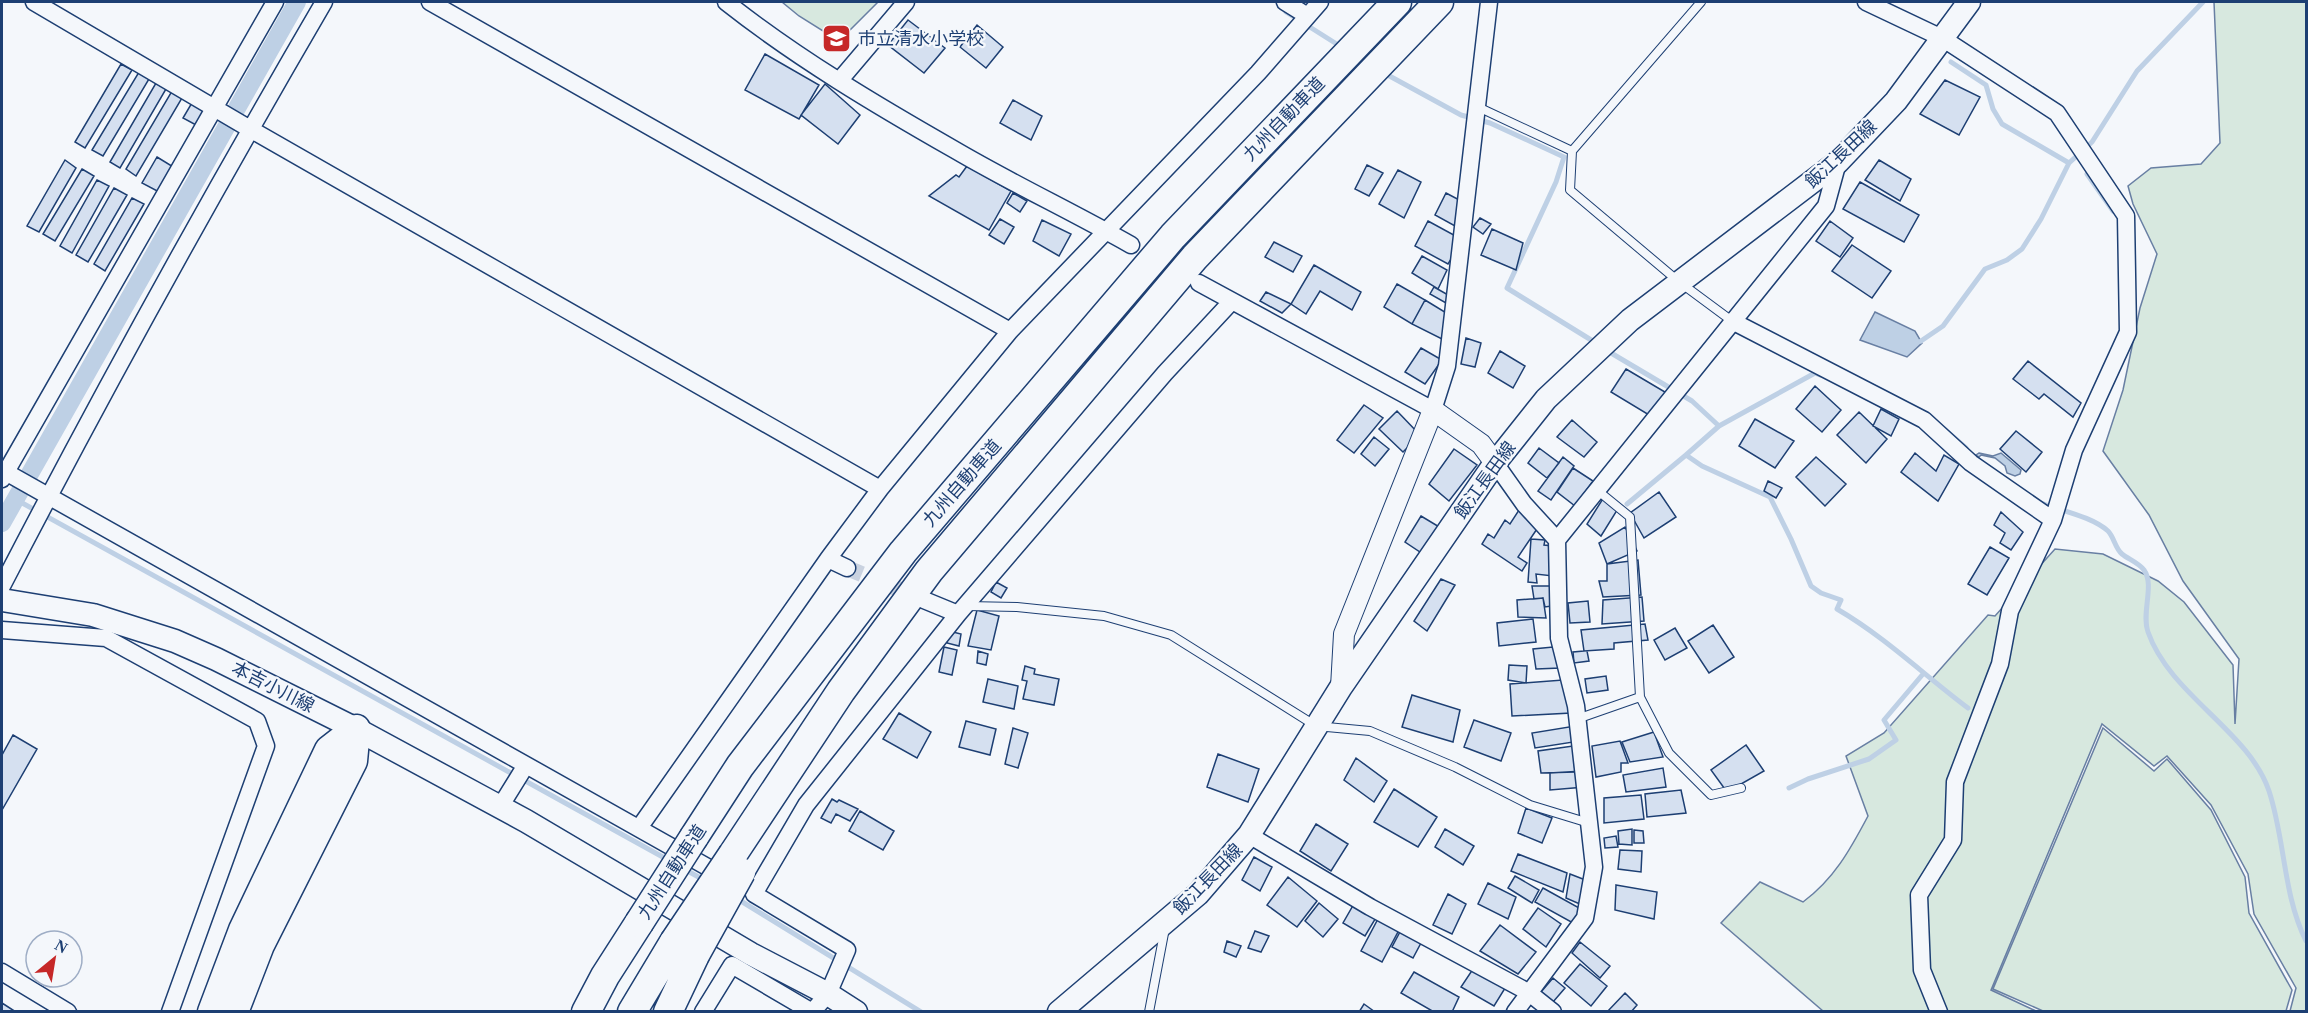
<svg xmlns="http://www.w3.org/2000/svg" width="2308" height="1013" viewBox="0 0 2308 1013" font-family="'Times New Roman','Noto Sans JP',serif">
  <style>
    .green { fill: #d7e8df; stroke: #687fa3; stroke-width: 1.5 }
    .water { fill: #bed0e5; stroke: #687fa3; stroke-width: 1.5 }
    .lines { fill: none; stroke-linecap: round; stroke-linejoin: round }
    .stream { stroke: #bed0e5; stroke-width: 5 }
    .canal { stroke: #bed0e5; stroke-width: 18 }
    .building { fill: #d5e0f0; stroke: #1d3f73; stroke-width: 1.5 }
    .minor-tunnel { stroke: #c9d2e0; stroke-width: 16; stroke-dasharray: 16 8; stroke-linecap: butt }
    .service-casing { stroke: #1d3f73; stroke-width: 10 }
    .minor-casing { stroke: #1d3f73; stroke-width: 19 }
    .tertiary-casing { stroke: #1d3f73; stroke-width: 22 }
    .secondary-casing { stroke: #1d3f73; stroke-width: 25 }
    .motorway-casing { stroke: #1d3f73; stroke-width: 31 }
    .service { stroke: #f4f7fb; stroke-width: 8 }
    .minor { stroke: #f4f7fb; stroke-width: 16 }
    .tertiary { stroke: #f4f7fb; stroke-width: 20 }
    .secondary { stroke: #f4f7fb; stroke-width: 22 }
    .motorway { stroke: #f4f7fb; stroke-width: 28 }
    .motorway-bridge-casing { stroke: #1d3f73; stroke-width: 31; stroke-linecap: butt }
    .motorway-bridge { stroke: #f4f7fb; stroke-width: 28 }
    .labels { text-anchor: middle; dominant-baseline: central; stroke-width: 4.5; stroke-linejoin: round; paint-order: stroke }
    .poi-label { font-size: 18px; fill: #1d3f73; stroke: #f4f7fb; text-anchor: start }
    .street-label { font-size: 18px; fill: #1d3f73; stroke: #f4f7fb }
  </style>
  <rect width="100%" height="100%" fill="#f4f7fb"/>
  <path class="green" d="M782 2H878L839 41 799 16Z
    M2214 2H2306V1011H2290L2296 988 2254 914 2248 874 2211 805 2167 756 2154 766 2102 724 1991 990 2036 1011H1823L1721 923 1760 882 1803 902C1834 879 1850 850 1868 816L1846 756 1884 733 1988 615 1995 616 2055 549 2103 554 2158 581 2184 602 2233 665 2235 724 2239 659 2183 581 2149 515 2103 451 2123 390 2140 308 2157 254 2133 204 2128 186 2151 168 2201 164 2220 143Z
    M2103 728 2154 771 2167 759 2211 810 2245 877 2249 913 2292 990 2286 1011H2043L1993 989Z"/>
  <path class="water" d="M1875 312 1915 331 1922 343 1907 357 1860 340Z
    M1979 453 1993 456 2001 453 2021 470 2020 474 2015 476 2007 473 2005 466 1995 458 1981 455 1979 457 1976 455Z"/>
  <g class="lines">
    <path class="stream" d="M1286 12 1343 48
      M1951 62 1986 85 1993 109 2002 124 2069 163 2092 142 2137 71 2203 2
      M1384 73 1461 115 1490 123 1564 157 1556 182 1507 288 1596 343
      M2087 174 2113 211
      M1921 341 1943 326 1985 269 2007 260 2022 249 2041 219 2069 163
      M1606 350 1692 401 1719 426 1815 373 1820 375
      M1719 426 1686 455 1702 466 1770 497 1791 539 1811 586 1821 593 1841 600 1837 609C1885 637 1924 675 1968 708
      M1944 429 1966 448
      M15 499 670 861
      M2041 503C2061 511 2091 516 2108 531 2114 537 2115 548 2122 554 2128 559 2139 563 2144 570 2155 585 2141 613 2148 632 2170 695 2249 731 2269 791 2285 839 2283 895 2306 941
      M1627 504 1686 455
      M1789 788 1808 779 1869 759 1896 740 1884 720 1923 674
      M684 869 704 880
      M736 898 921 1012"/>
    <path class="canal" d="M2 523 297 2"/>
  </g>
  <path class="building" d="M908 20 945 48 924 73 888 45Z
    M977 25 1003 47 986 68 960 47Z
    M765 54 819 85 799 119 745 90Z
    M121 64 132 70 85 148 75 142Z
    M139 72 149 79 103 156 92 150Z
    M1945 80 1980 97 1959 135 1920 114Z
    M156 83 166 89 120 168 110 162Z
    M825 84 860 115 838 144 801 115Z
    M172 91 182 98 136 176 126 169Z
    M1013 100 1042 116 1031 140 1000 123Z
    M193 101 206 108 196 125 183 118Z
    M157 157 175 168 161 193 142 183Z
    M65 160 76 168 39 232 27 226Z
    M1879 160 1911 179 1900 201 1865 180Z
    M1367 165 1383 173 1369 196 1355 189Z
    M967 166 1011 191 989 230 929 196 956 175 959 177Z
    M82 169 94 176 55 241 43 234Z
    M1398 170 1421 182 1404 218 1379 204Z
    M97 180 109 186 72 253 60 246Z
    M1860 182 1919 215 1904 242 1843 209Z
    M114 188 127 195 88 262 76 255Z
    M1013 193 1027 201 1020 212 1007 203Z
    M1446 193 1467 204 1455 226 1435 215Z
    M132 198 144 204 105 271 94 264Z
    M1480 218 1491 224 1483 234 1473 227Z
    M1000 219 1014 227 1004 244 989 235Z
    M1042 220 1071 234 1059 256 1033 241Z
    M1428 221 1463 240 1448 264 1415 246Z
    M1830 221 1853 238 1840 257 1816 241Z
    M1492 229 1523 243 1516 270 1481 255Z
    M1274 242 1302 256 1293 272 1265 257Z
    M1852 245 1891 271 1872 298 1832 271Z
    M1422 256 1447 270 1438 289 1412 273Z
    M1314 265 1361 292 1352 310 1320 291 1306 314 1291 304Z
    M1397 284 1425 300 1412 324 1384 307Z
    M1434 287 1450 296 1446 303 1430 294Z
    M1266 292 1291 304 1282 313 1260 301Z
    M1425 300 1453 317 1442 339 1412 324Z
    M1466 338 1481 343 1475 367 1461 364Z
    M1421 348 1442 360 1425 384 1405 372Z
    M1500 351 1525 366 1513 388 1488 373Z
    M2028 361 2081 403 2073 417 2044 394 2039 399 2013 379Z
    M1626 369 1670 395 1654 418 1611 392Z
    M1815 386 1841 410 1822 432 1796 409Z
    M1364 405 1383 418 1354 453 1337 440Z
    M1881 409 1899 419 1891 436 1873 426Z
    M1397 411 1420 435 1403 452 1379 429Z
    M1859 412 1887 439 1866 463 1837 435Z
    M1755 419 1794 441 1775 468 1739 446Z
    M1572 420 1597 442 1584 457 1557 437Z
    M2016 431 2042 452 2026 472 2000 449Z
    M1374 437 1389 449 1375 466 1361 454Z
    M1539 448 1559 463 1547 478 1528 463Z
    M1454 449 1477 465 1449 501 1429 484Z
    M1915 453 1936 471 1944 455 1959 464 1938 501 1901 472Z
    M1563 457 1574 466 1551 500 1538 491Z
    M1816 457 1846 484 1825 506 1796 477Z
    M1573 468 1593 481 1575 506 1557 492Z
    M1768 481 1782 488 1776 498 1764 491Z
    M1659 492 1676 517 1644 538 1630 513Z
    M1604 497 1619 507 1601 536 1587 524Z
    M1521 507 1539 526 1518 557 1527 563 1522 571 1482 544 1488 534 1494 538 1505 520 1510 524Z
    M2001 512 2023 532 2011 550 2000 543 2005 533 1994 525Z
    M1421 516 1441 528 1423 554 1405 542Z
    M1625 527 1637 551 1607 564 1599 543Z
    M1531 539 1545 540 1544 545 1554 546 1553 576 1536 574 1537 583 1528 582Z
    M1990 547 2009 558 1987 595 1968 584Z
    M1638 560 1641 595 1603 597 1599 581H1607V564Z
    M1441 579 1455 585 1427 631 1414 621Z
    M996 582 1007 588 1001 598 991 592Z
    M1532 586H1558V605L1545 607 1543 598 1534 599Z
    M1642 597 1644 621 1602 624 1603 600Z
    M1543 598 1546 618 1518 617 1517 600Z
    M1588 601 1590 622 1570 623 1568 603Z
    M977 610 999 616 991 650 968 646Z
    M1533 619 1536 642 1499 646 1497 623Z
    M1645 624 1648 640 1614 643V649L1584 651 1581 630Z
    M1713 625 1734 657 1709 673 1688 641Z
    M1675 628 1687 648 1665 660 1654 640Z
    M949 631 961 634 959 646 947 643Z
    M944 647 957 650 952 675 939 672Z
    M1553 647 1560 668 1536 669 1533 649Z
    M978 651 988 654 986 665 977 663Z
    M1584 651H1587L1589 661 1574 663 1573 652Z
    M1509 665 1527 666 1526 683 1508 680Z
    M1025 666 1035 669 1034 674 1059 679 1054 705 1023 699 1027 681 1022 680Z
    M1606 676 1608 690 1587 693 1585 679Z
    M988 679 1018 686 1014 709 983 702Z
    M1563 680 1571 713 1512 716 1510 684Z
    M1412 695 1460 710 1453 742 1402 727Z
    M899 713 931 732 917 758 883 739Z
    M1474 720 1511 733 1501 761 1464 747Z
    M966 721 996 729 990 755 959 747Z
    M1575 726 1580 741 1535 748 1532 733Z
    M1013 728 1028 733 1018 768 1005 764Z
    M1654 732 1663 757 1630 762 1622 742Z
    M13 735 37 749 2 810V755Z
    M1620 741 1628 763H1621V772L1596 777 1592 746Z
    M1580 745 1582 759H1574L1575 772 1541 773 1538 751Z
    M1746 745 1764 771 1727 792 1711 770Z
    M1218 754 1259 769 1248 802 1207 787Z
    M1356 758 1387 781 1374 802 1344 780Z
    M1663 768 1666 787 1626 792 1623 775Z
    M1583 771 1585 787 1550 790V773Z
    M1394 789 1437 817 1418 847 1374 822Z
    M1681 790 1686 813 1647 817 1645 794Z
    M1641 795 1644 819 1604 823V798Z
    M832 799 837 802 839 800 858 809 850 821 836 814 831 823 821 818Z
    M1526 808 1552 818 1542 843 1518 833Z
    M860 811 894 831 883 850 849 831Z
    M1316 824 1348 844 1331 871 1300 851Z
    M1445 829 1474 846 1463 865 1435 847Z
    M1632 829V845L1619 844 1618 831Z
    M1634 830 1643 831 1644 843H1634Z
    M1616 836 1618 847 1605 848 1604 838Z
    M1620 850 1642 851 1641 872 1618 869Z
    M1518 854 1567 873 1563 892 1511 871Z
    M1254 857 1272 867 1260 891 1242 880Z
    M1570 874 1588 881 1582 905 1566 898Z
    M1515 876 1539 890 1532 903 1508 888Z
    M1288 877 1317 901 1297 927 1267 905Z
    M1488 883 1516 897 1508 919 1478 904Z
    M1616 885 1657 892 1654 919 1615 910Z
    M1543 888 1581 909 1573 923 1535 902Z
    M1448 894 1466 904 1452 934 1433 925Z
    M1355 902 1377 916 1365 936 1343 923Z
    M1319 903 1338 919 1323 937 1305 921Z
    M1538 908 1561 924 1546 947 1523 929Z
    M1379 917 1400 928 1382 962 1361 951Z
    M1500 925 1536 952 1518 974 1480 951Z
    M1401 930 1422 941 1413 958 1392 947Z
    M1255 931 1269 936 1261 952 1248 948Z
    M1227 941 1241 946 1236 957 1224 952Z
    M1580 942 1610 966 1600 978 1572 953Z
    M1580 964 1607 986 1591 1006 1564 983Z
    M1475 966 1507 985 1494 1006 1461 987Z
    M1414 972 1459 997 1452 1012H1434L1401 993Z
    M1553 978 1565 988 1553 1002 1541 992Z
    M1625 993 1637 1005 1631 1012H1607Z
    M2 1003 16 1012H2Z
    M1364 1004 1375 1012H1359Z"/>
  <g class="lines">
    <path class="minor-tunnel" d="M847 568 918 597"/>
    <defs>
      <path id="service" d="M1478 107 1572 151 1701 2
        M1572 151 1570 190 1678 281 1732 321
        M967 606 1017 607 1104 616 1171 635 1316 726 1370 731 1455 767 1530 805 1589 823
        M1640 697 1669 753 1711 795 1741 788
        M1577 719 1640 697 1630 517 1597 490
        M1149 1012 1165 928"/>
      <path id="minor" d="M34 2 250 129 880 489
        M430 2 1010 331
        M726 2C797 58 876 105 955 150 1013 184 1073 212 1131 245
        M1285 2 1306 15
        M1866 2 1942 38 2057 113 2126 216 2128 332 2074 450 2053 520 2010 611 2000 664 1955 782 1953 840 1919 895 1922 970 1939 1012
        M839 81 906 2
        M1199 283 1433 410 1447 366 1489 2
        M1732 321 1924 420 1971 463 2053 520
        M1495 463 1524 504 1557 540
        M2 470 725 877
        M2 479 275 2
        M828 559 847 568
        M2 586C104 389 212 194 324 2
        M924 600 958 614
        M2 630 106 638 257 721 266 746 170 1012
        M500 807 526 765
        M639 828 828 559 880 489 1010 331 1258 73 1320 2
        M1249 835 1370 907 1528 992 1553 1012
        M2 972 68 1012
        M703 1012 732 965 812 1012
        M812 1012 828 994 847 950 754 894 806 805 958 614 1165 373 1232 301
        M1515 1012 1585 918 1594 867 1576 706 1559 638 1557 540 1826 206 1838 162"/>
      <path id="tertiary" d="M1341 687 1344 634 1433 410 1481 444 1495 463"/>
      <path id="secondary" d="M2 600 93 615 175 641 216 659 356 729 526 821 751 954 828 994 856 1012
        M1059 1012 1198 894 1249 835 1341 687 1495 463 1546 399 1630 320 1838 162 1896 101 1969 2"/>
      <path id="motorway" d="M694 837 740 766 903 552 1173 236 1397 2
        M733 854 841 691 929 571 1195 257 1439 2
        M212 1012 243 930 329 750 356 729
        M234 1012 260 945 353 761 356 729
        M586 1012 605 976 639 923
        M632 1012 674 942
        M668 1012 695 955"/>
    </defs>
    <use href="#service" class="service-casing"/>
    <use href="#minor" class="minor-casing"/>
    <use href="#tertiary" class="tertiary-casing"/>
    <use href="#secondary" class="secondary-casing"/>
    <use href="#motorway" class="motorway-casing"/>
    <use href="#service" class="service"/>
    <use href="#minor" class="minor"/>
    <use href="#tertiary" class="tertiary"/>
    <use href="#secondary" class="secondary"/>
    <use href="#motorway" class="motorway"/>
    <defs>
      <path id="motorway-bridge" d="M639 923 694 837
        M674 942 733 854
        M695 955 741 872"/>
    </defs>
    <use href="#motorway-bridge" class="motorway-bridge-casing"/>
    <use href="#motorway-bridge" class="motorway-bridge"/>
  </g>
  <defs>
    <symbol id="school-square" viewBox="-11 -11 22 22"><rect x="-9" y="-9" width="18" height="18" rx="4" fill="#c62828" stroke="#f4f7fb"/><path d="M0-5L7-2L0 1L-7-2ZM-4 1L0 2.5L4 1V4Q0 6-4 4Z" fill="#fff"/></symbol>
  </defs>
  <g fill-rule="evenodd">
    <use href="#school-square" x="820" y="22" width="33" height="33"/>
  </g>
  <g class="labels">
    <g class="poi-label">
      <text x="858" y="39">市立清水小学校</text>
    </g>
    <g class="street-label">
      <text transform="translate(1284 119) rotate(-46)">九州自動車道</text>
      <text transform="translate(1841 154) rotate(-43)">飯江長田線</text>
      <text transform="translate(1485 480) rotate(-54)">飯江長田線</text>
      <text transform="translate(962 483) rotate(-49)">九州自動車道</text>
      <text transform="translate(273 687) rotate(27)">本吉小川線</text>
      <text transform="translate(672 872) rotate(-57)">九州自動車道</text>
      <text transform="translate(1208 879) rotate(-46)">飯江長田線</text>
    </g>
  </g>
  <rect width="2308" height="1013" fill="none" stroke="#1d3f73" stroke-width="6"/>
  <g transform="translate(54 959) rotate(30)"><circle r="28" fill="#f4f7fb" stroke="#9eadc5" stroke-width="1.5"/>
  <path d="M0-4.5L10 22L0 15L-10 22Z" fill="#c62828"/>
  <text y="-9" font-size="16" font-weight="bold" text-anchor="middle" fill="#1d3f73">N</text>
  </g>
</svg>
